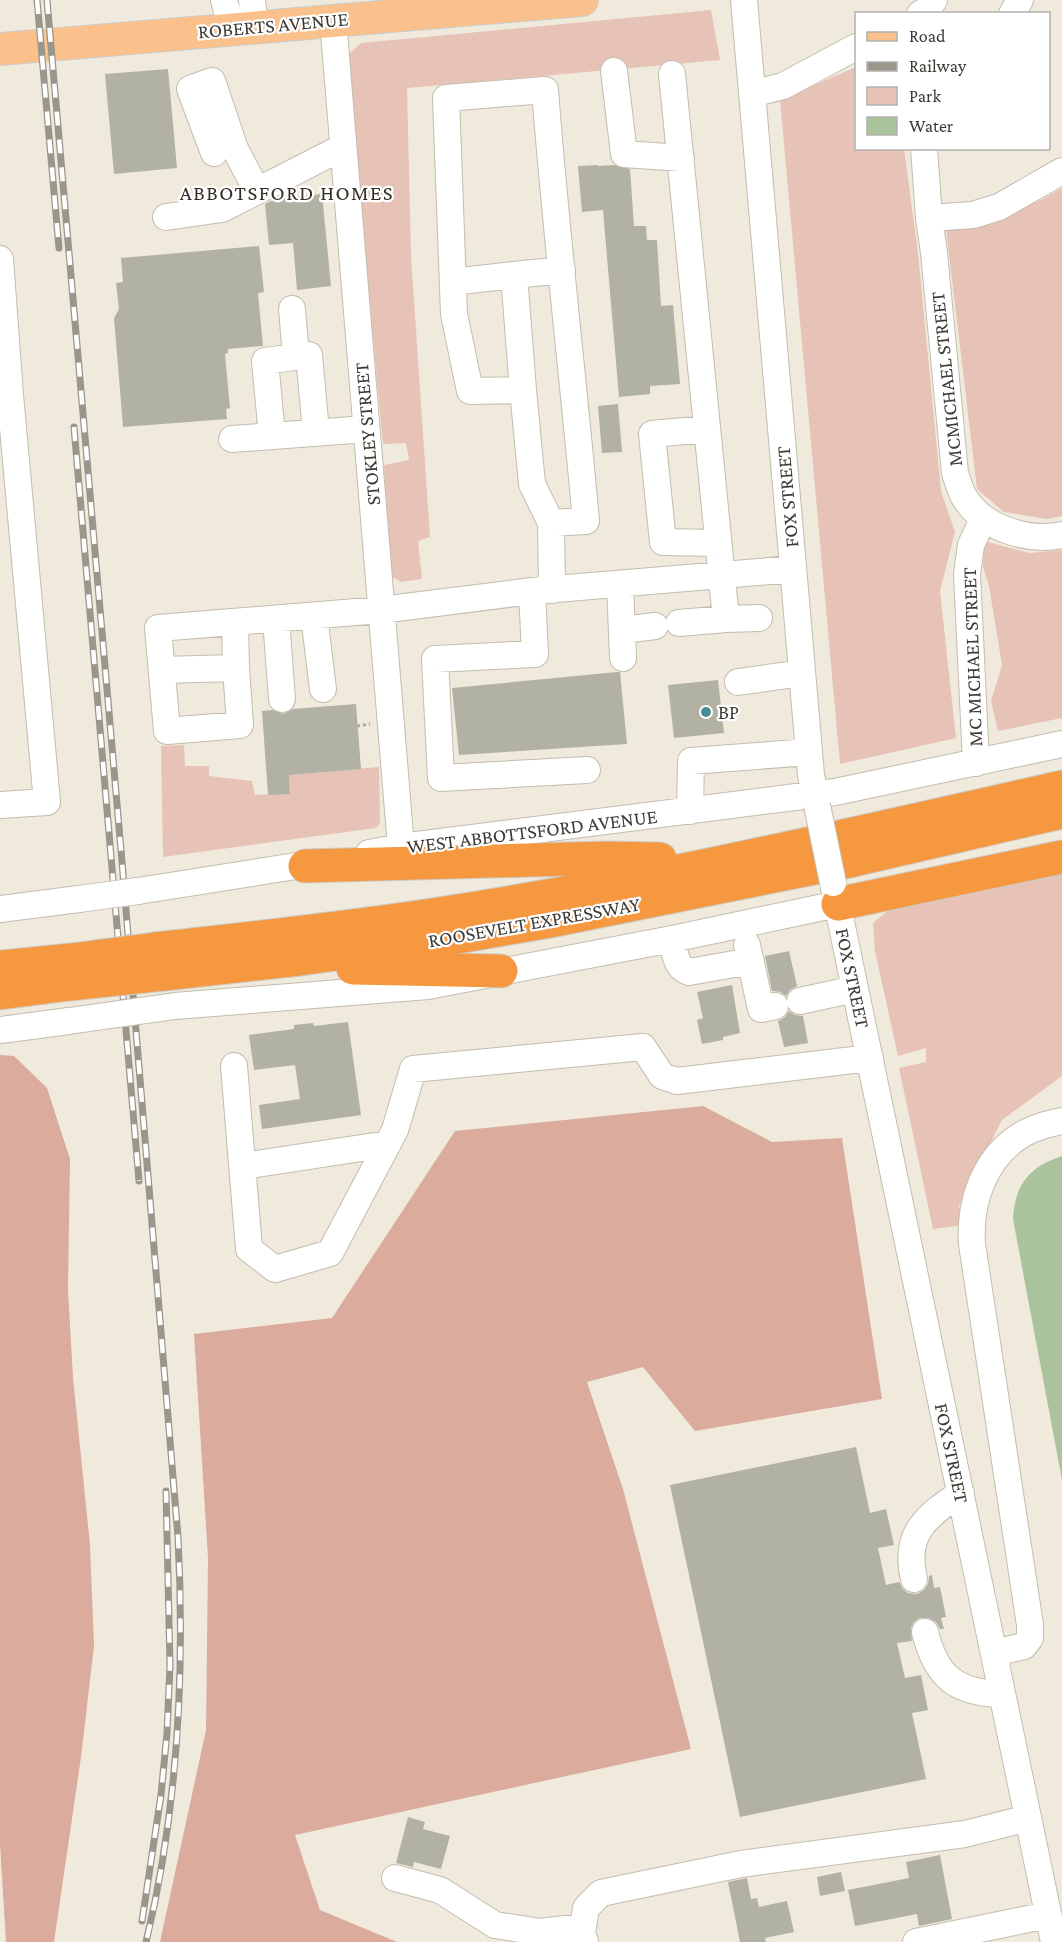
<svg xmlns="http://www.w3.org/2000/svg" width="1062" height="1942" viewBox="0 0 1062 1942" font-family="'Crimson Pro',serif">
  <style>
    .green { fill: #e7c2b7 }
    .forest { fill: #dbab9e }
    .water { fill: #aac39c }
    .building { fill: #b1b2a4 }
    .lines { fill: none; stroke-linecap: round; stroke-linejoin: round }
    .minor-casing { stroke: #c3bdaf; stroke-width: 28 }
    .major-casing { stroke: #cdccca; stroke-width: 34 }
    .highway-casing { stroke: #cdccca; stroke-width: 35 }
    .path { stroke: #ada99e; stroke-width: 3; stroke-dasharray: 3 3; stroke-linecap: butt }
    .minor { stroke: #fff; stroke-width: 26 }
    .major { stroke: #fac18c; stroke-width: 32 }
    .highway { stroke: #f69840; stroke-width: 33 }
    .rail-casing { stroke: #9b968c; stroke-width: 7 }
    .rail { stroke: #fff; stroke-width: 4.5; stroke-dasharray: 14; stroke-linecap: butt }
    .minor-bridge-casing { stroke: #c3bdaf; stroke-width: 28; stroke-linecap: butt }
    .highway-bridge-casing { stroke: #cdccca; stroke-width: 35; stroke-linecap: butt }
    .minor-bridge { stroke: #fff; stroke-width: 26 }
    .highway-bridge { stroke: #f69840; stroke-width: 33 }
    .poi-dot { fill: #468c97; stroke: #fff; stroke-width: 2 }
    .labels { text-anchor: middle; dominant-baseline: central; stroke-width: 4.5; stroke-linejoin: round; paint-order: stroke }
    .street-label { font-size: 20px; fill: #3d3b35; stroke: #fff }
    .poi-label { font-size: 20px; fill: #3d3b35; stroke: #fff; text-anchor: start }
    .neighbourhood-label { font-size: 21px; letter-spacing: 1.5px; fill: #342f24; stroke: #fff }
  </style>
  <rect width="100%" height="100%" fill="#f0eadc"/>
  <path class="green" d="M711 10 720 60 407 88 411 256 430 537 418 541 422 579 401 582 392 577 384 465 409 460 406 443 383 444 347 56 361 43Z
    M856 67V148L904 149 918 253 941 491 955 532 940 591 956 738 840 764 780 100Z
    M1062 188V516L1047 519 1004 512 977 489 946 229 991 221 1043 199Z
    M984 541 1029 553 1062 550V718L998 731 991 701 1002 665 989 586 983 567Z
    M184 745 185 766H209V776L252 781 255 795 290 793 289 775 379 767 380 823 376 828 163 857 161 746Z
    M1062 867V1076L1002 1120 959 1206 963 1225 933 1229 899 1068 926 1062V1048L898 1056 875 951 873 923 892 907Z"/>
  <path class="forest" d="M0 1055 14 1056 47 1088 70 1159 68 1290 73 1378 90 1545 94 1646 81 1757 54 1942H6L0 1844Z
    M703 1106 772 1142 842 1138 882 1399 695 1431 643 1367 587 1382 623 1489 691 1749 295 1835 320 1910 397 1942H160L206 1730 208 1558 194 1334 332 1318 455 1131Z"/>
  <path class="water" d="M1062 1156V1480L1013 1219C1015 1184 1029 1167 1062 1156Z"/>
  <path class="building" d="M168 69 177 168 114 174 105 74Z
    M598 165V166L614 165 630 169 634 226H646L647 240H657L661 306 673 305 680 384 650 386V394L619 397 603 210 582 212 578 166Z
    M322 194 331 286 297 290 293 243 269 245 265 204 275 199Z
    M259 246 264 292 258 293 263 346 228 349V353L225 354 230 408 226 409 227 419 123 427 114 318 119 309 116 283 123 282 121 258Z
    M618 404 622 452 602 453 598 406Z
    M617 672H620L627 744 459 755 452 688Z
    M718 680 724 733 674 738 668 685Z
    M356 704 361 769 289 775 290 794 268 795 262 711 273 710 283 714 293 709Z
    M789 951 797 986 790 990 786 996 780 992 772 991 765 956Z
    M732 985 740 1033 723 1037V1040L702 1044 697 1020 703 1018 697 992Z
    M789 1011 795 1015 803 1016 808 1043 784 1047 778 1021 785 1017Z
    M348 1022 361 1115 262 1129 259 1105 300 1099 295 1065 254 1070 249 1035 294 1029V1025L313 1023 314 1026Z
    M856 1447 870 1513 886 1509 894 1545 878 1548 886 1585 899 1582 903 1589 908 1593 917 1594 924 1590 928 1584 929 1576 932 1575 934 1588 940 1587 946 1617 941 1618 944 1629H940L936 1622 929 1618H920L914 1622 911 1628 912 1641 897 1643 905 1678 921 1675 928 1710 912 1713 926 1779 740 1817 670 1485Z
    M408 1817 425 1822 423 1829 450 1836 441 1869 414 1862 413 1867 396 1863Z
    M940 1855 952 1919 919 1926 917 1914 855 1926 848 1890 909 1878 906 1862Z
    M841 1872 845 1891 820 1896 817 1877Z
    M747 1878 751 1899 757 1898 759 1907 787 1901 794 1932 765 1938 766 1942H740L728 1882Z"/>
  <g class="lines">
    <defs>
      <path id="minor" d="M224 0 232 29
        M252 0 255 27
        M744 0 811 775 817 805
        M920 14 927 10 934 0
        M1012 14 1020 0
        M333 20 401 847
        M614 71 624 154 681 158
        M672 74 726 619 679 623
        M752 94 783 86 856 47
        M924 148 929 218 934 253 955 473C957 480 960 488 963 495 981 528 1027 542 1062 535
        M214 153 190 89 212 81 235 149 257 191
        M166 217 222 209 343 147
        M929 218 973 215 999 207 1062 171
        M0 259 10 395 47 802 0 805
        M453 282 514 275
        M292 309 296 357
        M523 390 514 275 562 270
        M707 429 652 434 663 542 718 543
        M272 436 265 361 309 355 316 432
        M232 439 366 429
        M551 523 532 484 523 390 470 391 454 314 446 98 545 90C556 234 573 377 586 521L551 523 552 590
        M620 584 623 658
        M532 591 535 654 435 659 441 778 587 770
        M314 616 323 689
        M276 619 282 699
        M726 619 759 618
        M622 630 655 626
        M236 668 240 725 167 731 158 628 381 610 532 591 793 569
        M162 670 236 668 235 622
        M738 682 802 673
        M976 763 967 574 971 545 983 519
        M690 811 691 761 809 752
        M369 853 401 847 835 792 1062 744
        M834 888 1054 1942
        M138 891 321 862
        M0 909 79 899
        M672 939C675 951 675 968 689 972L751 961
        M747 945 761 1009 775 1006
        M800 1001 855 989
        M175 1006 428 986 672 939 838 904
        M0 1030 69 1021
        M234 1066 249 1249 275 1269 330 1253 395 1130 413 1069 643 1047 662 1076 677 1081 870 1058
        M243 1166 388 1144
        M914 1579C903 1534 926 1516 961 1493
        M925 1632C936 1677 956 1693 1002 1694
        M994 1653 1024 1646 1030 1638V1625L972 1244C969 1199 987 1150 1031 1130 1040 1126 1052 1123 1062 1121
        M395 1878 440 1890 495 1925 540 1932 583 1927
        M585 1942 582 1933 586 1908 601 1893 741 1864 965 1834 1028 1818
        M916 1942 1048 1915"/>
      <path id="major" d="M0 49 582 0"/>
      <path id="highway" d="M305 866 607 858 660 859
        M838 904 1062 857
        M155 949C252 938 349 928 445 913 652 881 858 833 1062 787
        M0 967 71 960
        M353 968 501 971
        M164 974 300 959 452 938 545 922 854 860 1062 812
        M0 993 70 984"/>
    </defs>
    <use href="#minor" class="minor-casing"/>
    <use href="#major" class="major-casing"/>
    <use href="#highway" class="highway-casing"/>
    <path class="path" d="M357 726 370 724"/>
    <use href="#minor" class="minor"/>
    <use href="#major" class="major"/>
    <use href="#highway" class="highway"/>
    <defs>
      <path id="rail" d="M37 0 59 248
        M47 0 121 850 178 1537C185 1672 178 1810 146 1942
        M74 427 139 1181
        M142 1921 161 1795 167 1733 170 1665 166 1491"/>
    </defs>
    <use href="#rail" class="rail-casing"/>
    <use href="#rail" class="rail"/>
    <defs>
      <path id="minor-bridge" d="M817 805 833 883
        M79 899 138 891
        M69 1021 175 1006"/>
      <path id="highway-bridge" d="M71 960 155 949
        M70 984 164 974"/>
    </defs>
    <use href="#minor-bridge" class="minor-bridge-casing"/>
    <use href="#highway-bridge" class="highway-bridge-casing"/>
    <use href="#minor-bridge" class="minor-bridge"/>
    <use href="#highway-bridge" class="highway-bridge"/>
  </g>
  <circle class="poi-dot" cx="706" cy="712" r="6"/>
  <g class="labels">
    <g class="street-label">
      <text transform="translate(273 25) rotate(-5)">ROBERTS AVENUE</text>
      <text transform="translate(946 379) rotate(-96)">MCMICHAEL STREET</text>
      <text transform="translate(367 434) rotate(-95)">STOKLEY STREET</text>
      <text transform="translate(787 497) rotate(-95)">FOX STREET</text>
      <text transform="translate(972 657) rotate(-92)">MC MICHAEL STREET</text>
      <text transform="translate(532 831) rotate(-7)">WEST ABBOTTSFORD AVENUE</text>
      <text transform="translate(534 922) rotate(-10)">ROOSEVELT EXPRESSWAY</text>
      <text transform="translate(853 978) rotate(78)">FOX STREET</text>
      <text transform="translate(952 1453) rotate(78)">FOX STREET</text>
    </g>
    <g class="poi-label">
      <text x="718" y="712">BP</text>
    </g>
    <g class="neighbourhood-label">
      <text x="287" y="193">ABBOTSFORD HOMES</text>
    </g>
  </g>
  <rect x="855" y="12" width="195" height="138" fill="#ffffff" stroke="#b1b1ae" stroke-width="1.5"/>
  <rect x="867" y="32" width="30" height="9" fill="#fac18c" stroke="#b1b1ae" stroke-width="1.5"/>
  <text x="909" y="42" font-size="18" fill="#3d3b35">Road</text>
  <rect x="867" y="62" width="30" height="9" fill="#9b968c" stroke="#b1b1ae" stroke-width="1.5"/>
  <text x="909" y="72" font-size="18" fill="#3d3b35">Railway</text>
  <rect x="867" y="87" width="30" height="18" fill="#e7c2b7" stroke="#b1b1ae" stroke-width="1.5"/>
  <text x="909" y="102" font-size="18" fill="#3d3b35">Park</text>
  <rect x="867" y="117" width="30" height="18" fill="#aac39c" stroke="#b1b1ae" stroke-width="1.5"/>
  <text x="909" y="132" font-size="18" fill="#3d3b35">Water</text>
</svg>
